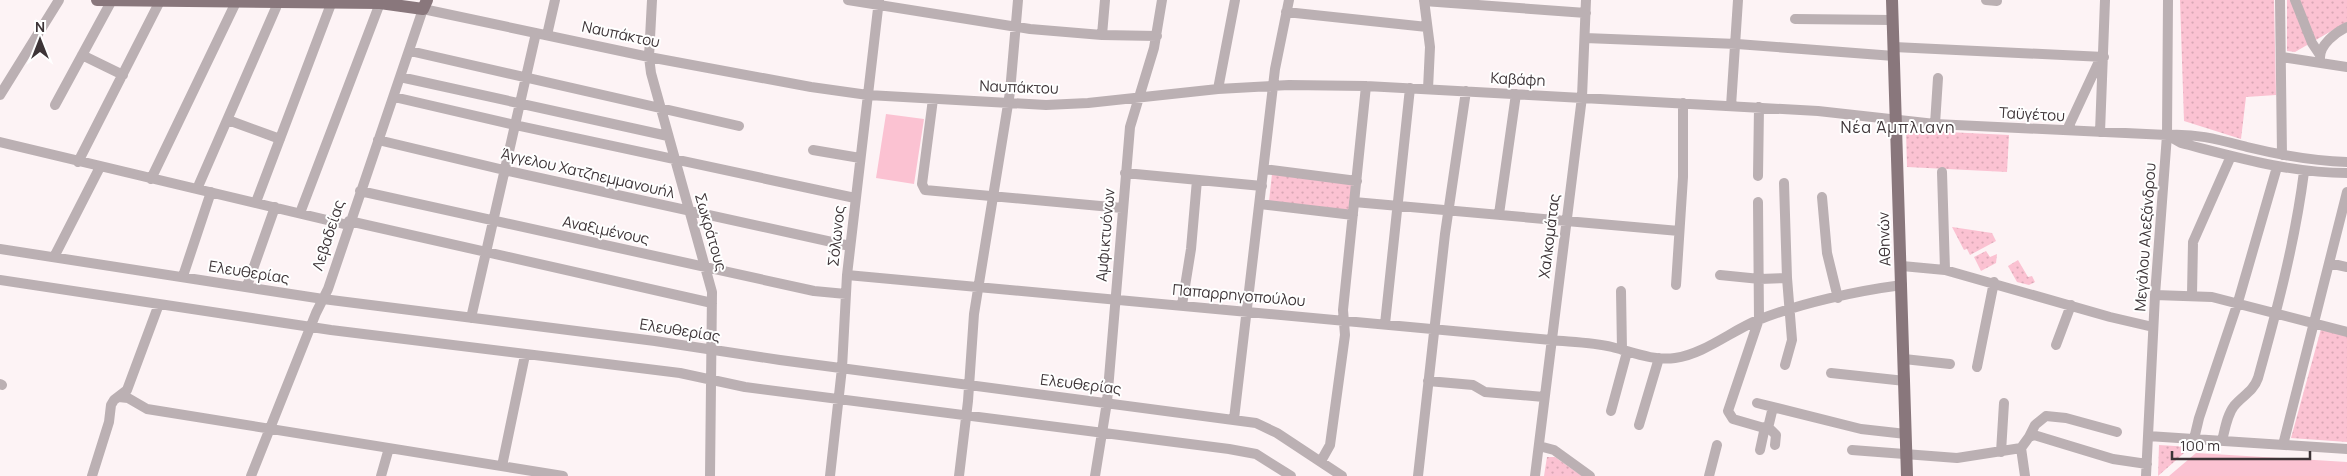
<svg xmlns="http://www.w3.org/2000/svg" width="2347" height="476" viewBox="0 0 2347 476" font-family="Manrope,sans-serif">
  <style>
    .green { fill: url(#green-dots) }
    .pitch { fill: #fbc2d2 }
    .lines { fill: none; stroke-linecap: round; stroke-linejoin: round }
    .minor { stroke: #bbb0b3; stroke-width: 10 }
    .major { stroke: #89777c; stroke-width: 12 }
    .labels { text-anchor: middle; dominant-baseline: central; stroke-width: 4; stroke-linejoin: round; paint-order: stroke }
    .street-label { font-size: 15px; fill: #3d3437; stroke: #fff }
    .neighbourhood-label { font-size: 16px; letter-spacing: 1px; fill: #3d3437; stroke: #fff }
  </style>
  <defs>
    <pattern id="green-dots" width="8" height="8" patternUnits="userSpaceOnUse" patternTransform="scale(1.25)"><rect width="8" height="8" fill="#fbc2d2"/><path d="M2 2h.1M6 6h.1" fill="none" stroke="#d8a7b5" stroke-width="1.8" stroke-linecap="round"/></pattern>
  </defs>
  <rect width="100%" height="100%" fill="#fdf3f5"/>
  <path class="green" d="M2180 0H2274L2276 95 2246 97 2241 139 2184 121Z
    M2287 0H2347V22L2295 52 2287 51Z
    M1906 130 2009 135 2007 172 1907 167Z
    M1272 174 1353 183 1350 211 1269 201Z
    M1952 227 1992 233 1996 241 1970 255 1967 249 1964 250Z
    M1986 251 1990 257 1997 254 1996 263 1981 271 1974 257Z
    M2018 260 2028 277 2032 276 2035 282 2029 285 2017 282 2008 266Z
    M2321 329 2347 336V442L2291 438Z
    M2159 445 2191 447 2158 476Z
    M1547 457H1555L1582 476H1544Z"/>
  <path class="pitch" d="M886 114 924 119 914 184 876 178Z
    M2196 453 2347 462V476H2169Z"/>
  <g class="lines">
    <path class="minor" d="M652 0 649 57 651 73 712 292 710 476
      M848 0 1030 29 1102 35 1157 36
      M1424 0 1430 47 1428 89
      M1986 0 1997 1
      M2280 0 2282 155
      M2295 0 2312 43 2320 55
      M1424 1 1586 13
      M1286 12 1427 27
      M1795 19 1892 20
      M547 35 555 0
      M1102 35 1105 0
      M1585 38 1737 44 1894 56
      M1894 47 2104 57
      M410 51 739 126
      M82 55 123 75
      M2282 57 2347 67
      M2320 59C2319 45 2336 32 2347 27
      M400 77 668 136
      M1218 89 1235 0
      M0 95 59 0
      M394 97 515 125 855 198
      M933 99 922 184 925 190 1122 208
      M55 105 112 0
      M1731 106 1738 0
      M228 120 280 139
      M1935 124 1938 78
      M2067 130 2101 57
      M2100 132 2105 0
      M2167 135 2181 143C2236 157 2290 173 2347 173
      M378 140 504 170 850 246
      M0 142 348 225
      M813 150 860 158
      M78 162 160 1
      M1264 169 1357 181
      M1942 172 1945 270
      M1125 173 1262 186
      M1758 176 1759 107
      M151 179 237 0
      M1784 183 1787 278 1792 340 1785 365
      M197 189 278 3
      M360 191 814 291 846 294
      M1822 197 1827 253 1838 298
      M256 202 331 4
      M1354 202 1679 231
      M1758 202 1759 319 1728 411 1733 419 1771 430 1776 435 1775 445
      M1260 204 1353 215
      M300 213 380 3
      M1499 214 1516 94
      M349 221 712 303
      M0 249 323 299 655 341 780 360 1256 423 1277 433 1342 476
      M54 257 100 167
      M2329 263 2347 267
      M1902 266 1945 270 2110 317 2153 327
      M847 275 1551 340C1571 342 1592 342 1612 347 1632 352 1653 361 1675 358 1704 354 1731 331 1758 320 1801 303 1856 291 1902 285
      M1720 275 1760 279 1787 278
      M183 276 211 192
      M0 280 331 330 680 373 745 387 1229 449 1256 454 1291 476
      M1676 285 1683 177V103
      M247 286 275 207
      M1621 291 1622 350
      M2155 295 2212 297 2347 332
      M2192 295 2193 242 2231 156
      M1182 305 1191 249 1197 180
      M471 318 536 33
      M1385 324 1410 88
      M2056 345 2071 305
      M1904 359 1950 364
      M1977 367 1994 282
      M1831 373 1905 381
      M1428 381 1473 385 1485 392 1544 397
      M0 384 2 385
      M119 397 128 398 147 409 563 476
      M1757 403 1861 429 1906 434
      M1611 411 1627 352
      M1234 419 1275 69 1289 0
      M1639 425 1659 358
      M1768 428 1773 407
      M2148 436 2347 449
      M2029 437 2035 425 2046 416 2066 418 2117 432
      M2194 439 2199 418 2238 302 2277 167
      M2222 441C2225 429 2227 415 2234 406 2243 395 2253 392 2258 378 2277 310 2295 242 2304 172
      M2283 445 2347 192
      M1539 446 1554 450 1590 476
      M1760 450 1765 427
      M1852 450 1957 458 2021 448
      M2001 452 2004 403
      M1321 461 1330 445 1345 335 1343 310 1366 86
      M502 466 525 355
      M92 476 109 422 111 405 114 400 127 390 159 304
      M251 476 316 313 328 289 423 9 649 57 811 87 868 95 1046 105 1088 103 1218 89 1289 85 1366 86 1818 111 1935 124 2167 135C2196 133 2220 140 2247 147 2280 155 2313 161 2347 162
      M381 476 389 448
      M830 476 842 368 847 275 879 0
      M959 476 968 401 974 314 1010 92 1018 0
      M1095 476 1107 402 1130 127 1154 48 1162 0
      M1418 476 1445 234 1466 91
      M1535 476 1582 97 1586 0
      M1709 476 1717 445
      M2025 476 2021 448 2029 437 2034 435 2113 459 2147 464
      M2146 476 2155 295 2167 135 2168 0"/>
    <path class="major" d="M97 0 380 3 423 9 427 0
      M1892 0 1907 476"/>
  </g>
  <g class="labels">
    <g class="street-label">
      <text transform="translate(621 34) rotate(12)">Ναυπάκτου</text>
      <text transform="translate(1518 79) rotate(3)">Καβάφη</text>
      <text transform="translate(1019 87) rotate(2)">Ναυπάκτου</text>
      <text transform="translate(2032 114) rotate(3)">Ταϋγέτου</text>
      <text transform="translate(588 173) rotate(13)">Άγγελου Χατζηεμμανουήλ</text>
      <text transform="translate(606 230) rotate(12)">Αναξιμένους</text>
      <text transform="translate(711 232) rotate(74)">Σωκράτους</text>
      <text transform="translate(328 235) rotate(-72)">Λεβαδείας</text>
      <text transform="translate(1105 235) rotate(-85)">Αμφικτυόνων</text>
      <text transform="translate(836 236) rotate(-84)">Σόλωνος</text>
      <text transform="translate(1549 236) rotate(-83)">Χαλκομάτας</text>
      <text transform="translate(2145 237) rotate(-86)">Μεγάλου Αλεξάνδρου</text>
      <text transform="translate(1884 239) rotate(-92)">Αθηνών</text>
      <text transform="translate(249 272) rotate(9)">Ελευθερίας</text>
      <text transform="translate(1239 295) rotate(5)">Παπαρρηγοπούλου</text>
      <text transform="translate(680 330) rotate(9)">Ελευθερίας</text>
      <text transform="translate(1081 384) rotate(7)">Ελευθερίας</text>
    </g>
    <g class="neighbourhood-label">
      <text x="1898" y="127">Νέα Άμπλιανη</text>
    </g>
  </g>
  <g transform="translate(40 40)" stroke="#ffffff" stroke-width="4" paint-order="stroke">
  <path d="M0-4L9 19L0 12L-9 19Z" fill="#3d3437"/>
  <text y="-8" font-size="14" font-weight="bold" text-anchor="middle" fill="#3d3437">N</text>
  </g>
  <path d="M2172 451v8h138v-8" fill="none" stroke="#3d3437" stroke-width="2.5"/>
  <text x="2180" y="451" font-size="15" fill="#3d3437" stroke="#ffffff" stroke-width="4" paint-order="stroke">100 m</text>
</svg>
